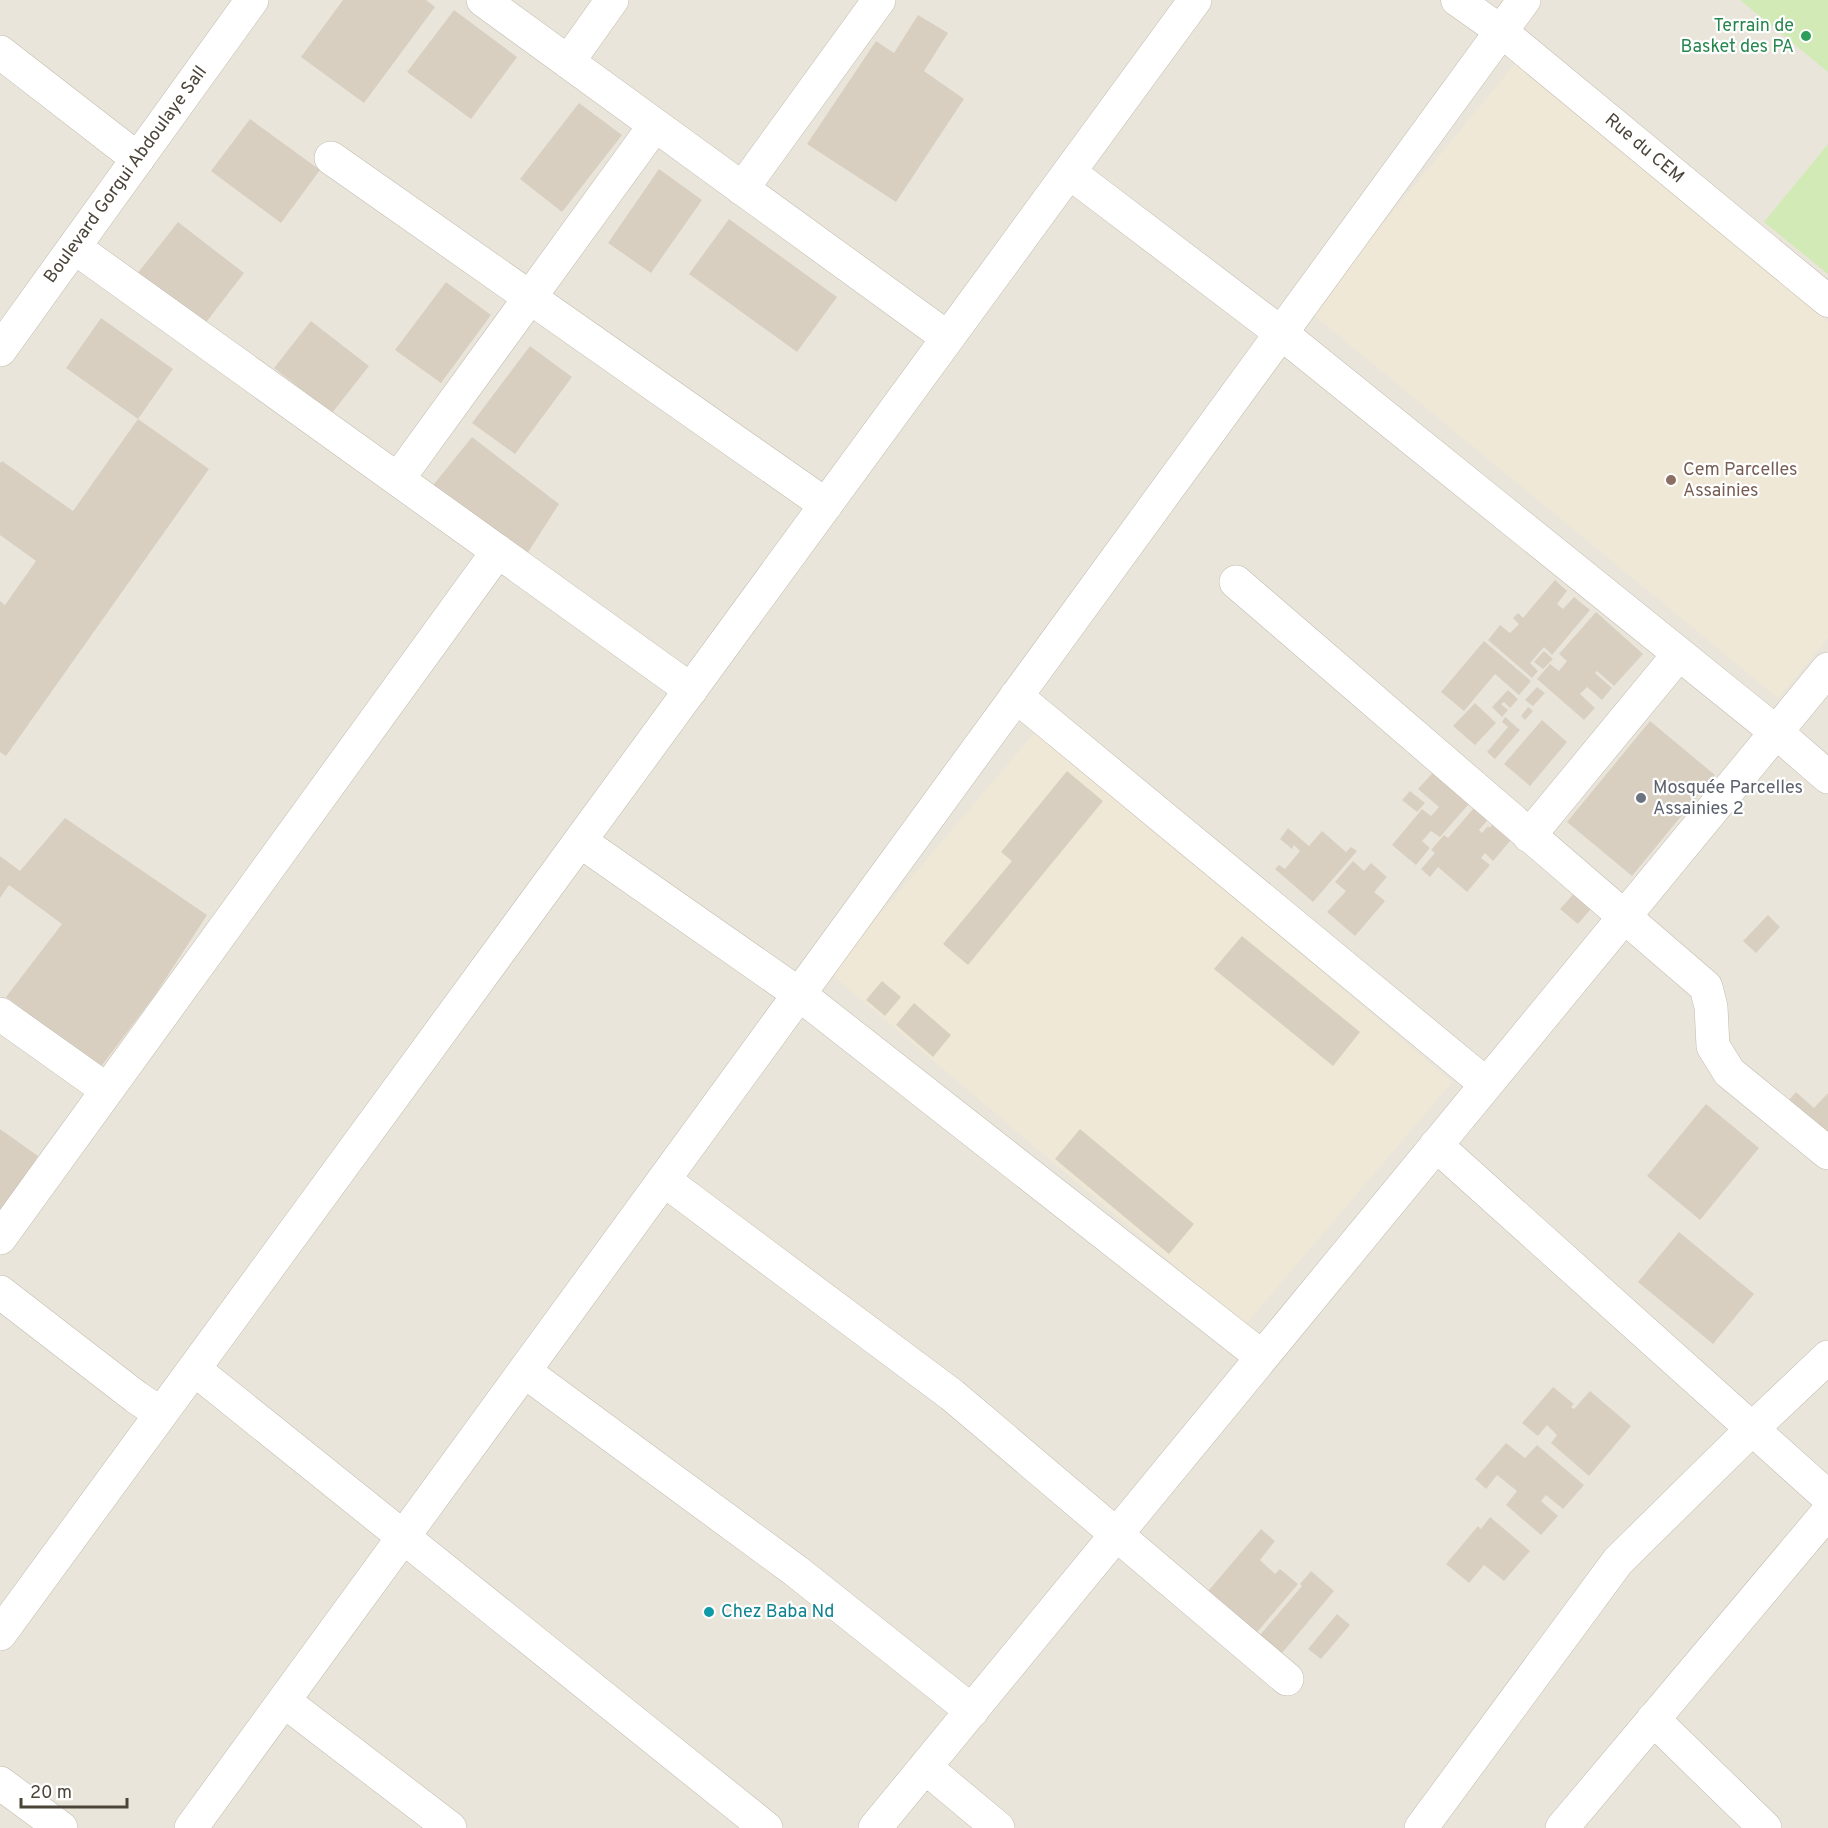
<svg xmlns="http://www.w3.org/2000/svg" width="1828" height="1828" viewBox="0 0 1828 1828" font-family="Overpass,sans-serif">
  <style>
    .residential { fill: #eae5da }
    .education { fill: #efe8d6 }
    .green { fill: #d2eab5 }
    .building { fill: #d8cfc1 }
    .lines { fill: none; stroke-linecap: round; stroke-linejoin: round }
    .pedestrian-casing { stroke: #c2bbae; stroke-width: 33 }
    .minor-casing { stroke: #c2bbae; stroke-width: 34 }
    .tertiary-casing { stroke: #c2bbae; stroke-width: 34 }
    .pedestrian { stroke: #fff; stroke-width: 32 }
    .minor { stroke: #fff; stroke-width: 33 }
    .tertiary { stroke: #fff; stroke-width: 33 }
    .leisure-dot { fill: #2e9e5b; stroke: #fff; stroke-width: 2 }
    .education-dot { fill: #8d6e63; stroke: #fff; stroke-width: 2 }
    .worship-dot { fill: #6b7280; stroke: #fff; stroke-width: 2 }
    .culture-dot { fill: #0f9aa8; stroke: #fff; stroke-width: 2 }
    .labels { text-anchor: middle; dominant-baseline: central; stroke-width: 4.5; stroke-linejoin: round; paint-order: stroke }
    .leisure-label { font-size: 18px; fill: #27864d; stroke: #fff; text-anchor: end }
    .street-label { font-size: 18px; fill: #4b4439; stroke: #fff }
    .education-label { font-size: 18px; fill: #785e54; stroke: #fff; text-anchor: start }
    .worship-label { font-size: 18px; fill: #5b616d; stroke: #fff; text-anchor: start }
    .culture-label { font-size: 18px; fill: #0d838f; stroke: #fff; text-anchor: start }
  </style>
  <rect width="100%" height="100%" fill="#f6f3ec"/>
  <path class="residential" d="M0 0H1828V1828H0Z"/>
  <path class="education" d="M1515 64 1828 322V638L1778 698 1310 312Z
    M1037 730 1452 1082 1245 1325 830 973Z"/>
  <path class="green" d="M1740 0H1828V72Z
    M1828 144V274L1764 222Z"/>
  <path class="building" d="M343 0H426L435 7 364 103 301 57Z
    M454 10 517 57 471 119 407 72Z
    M918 15 948 33 924 71 964 99 896 202 807 144 876 41 894 53Z
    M579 103 622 135 562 212 520 179Z
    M250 119 320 170 281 223 211 171Z
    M659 169 702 200 651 273 608 243Z
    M729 219 837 297 797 352 689 274Z
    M178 222 244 273 204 325 137 274Z
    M446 282 491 315 441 383 395 350Z
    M101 318 173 369 138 419 66 368Z
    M311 321 369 366 332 413 274 368Z
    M530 346 572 377 515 454 472 423Z
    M138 419 209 469 6 756 0 752V601L5 605 36 561 0 535V463L2 461 73 511Z
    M472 437 559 504 523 560 430 489Z
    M1555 580 1567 591 1557 604 1563 609 1574 597 1590 610 1552 655 1544 647 1530 663 1538 671 1532 678 1488 640 1500 625 1510 633 1519 624 1513 618 1518 613 1523 618Z
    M1596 612 1643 654 1614 686 1597 671 1595 673 1612 688 1602 700 1587 687 1580 694 1595 708 1584 720 1537 679 1550 664 1559 671 1567 661 1559 654Z
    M1484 641 1531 681 1519 695 1495 674 1464 711 1441 692Z
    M1544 651 1553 659 1543 669 1534 662Z
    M1537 687 1545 693 1533 706 1525 700Z
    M1508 690 1518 699 1510 708 1504 702 1501 704 1508 710 1502 717 1492 707Z
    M1475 703 1496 723 1475 745 1453 726Z
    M1528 707 1533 711 1525 720 1521 716Z
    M1505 717 1520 730 1495 759 1487 752 1508 727 1502 722Z
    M1542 720 1567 742 1530 786 1504 764Z
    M1650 721 1715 775 1632 876 1567 822Z
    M1438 767 1474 798 1440 837 1431 831 1422 841 1430 848 1416 865 1392 845 1422 809 1431 816 1439 807 1418 789Z
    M1067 771 1103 801 968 965 943 944 1012 861 1001 852Z
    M1410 791 1425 803 1417 812 1402 800Z
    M1479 802 1493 814 1479 830 1482 833 1488 826 1490 828 1496 817 1516 834 1493 861 1485 853 1481 858 1490 865 1467 892 1438 867 1430 877 1421 869 1435 853 1431 850 1444 835 1448 838Z
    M65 818 207 915 155 995 100 1068 6 997 62 924 9 885 0 898V856L20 871Z
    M1288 828 1309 846 1322 831 1346 852 1351 847 1357 851 1313 902 1275 869 1279 865 1285 869 1300 851 1294 845 1292 849 1280 839Z
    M1353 861 1364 871 1371 863 1387 877 1374 892 1385 901 1355 936 1327 912 1346 891 1335 882Z
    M1578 889 1595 904 1578 924 1560 909Z
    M1768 915 1780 927 1756 953 1743 941Z
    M1242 936 1360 1032 1333 1066 1214 969Z
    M882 981 901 997 885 1016 866 1000Z
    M914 1003 951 1035 933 1057 896 1025Z
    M1796 1092 1814 1108 1828 1093V1134L1789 1100Z
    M1706 1104 1759 1148 1700 1220 1647 1176Z
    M0 1129 38 1156 0 1211Z
    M1080 1129 1194 1224 1169 1254 1055 1159Z
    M1679 1232 1754 1294 1713 1344 1638 1282Z
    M1553 1387 1574 1404 1571 1407 1574 1409 1590 1391 1631 1426 1589 1476 1551 1443 1557 1435 1547 1425 1538 1436 1522 1423Z
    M1506 1443 1525 1458 1537 1445 1584 1485 1563 1509 1546 1495 1541 1501 1558 1516 1541 1535 1506 1505 1517 1491 1497 1475 1486 1489 1475 1479Z
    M1490 1517 1530 1551 1504 1581 1484 1565 1469 1583 1446 1564 1478 1526 1481 1529Z
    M1261 1529 1275 1541 1260 1560 1275 1574 1280 1569 1298 1584 1253 1637 1204 1596Z
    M1311 1571 1334 1591 1282 1653 1260 1635 1302 1586 1300 1584Z
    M1337 1614 1350 1625 1321 1659 1308 1649Z"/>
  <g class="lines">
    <defs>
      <path id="pedestrian" d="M1457 0 1501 31 1828 301"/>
      <path id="minor" d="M483 0 948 338
        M0 52 138 159
        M568 62 612 0
        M331 158 826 505
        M1069 172 1281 333 1776 732 1828 777
        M742 189 879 0
        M74 247 691 690
        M0 350 252 0
        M398 479 655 125
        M1236 582 1706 987 1711 1007 1713 1046 1729 1072 1828 1153
        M1016 696 1486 1084
        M1529 836 1679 654
        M580 841 799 994 1262 1357
        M0 1014 107 1090
        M1436 1145 1828 1497
        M664 1180 952 1395 1287 1679
        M0 1238 498 551
        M0 1292 136 1397 161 1414
        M194 1369 766 1828
        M524 1371 796 1571 972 1711
        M0 1634 1195 0
        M284 1701 450 1828
        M925 1767 998 1828
        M0 1783 61 1828
        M191 1828 1524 0
        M875 1828 1828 669
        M1421 1828 1618 1561 1752 1429 1828 1357"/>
      <path id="tertiary" d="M1653 1719 1765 1828
        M1562 1828 1828 1512"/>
    </defs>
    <use href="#pedestrian" class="pedestrian-casing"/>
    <use href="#minor" class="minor-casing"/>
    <use href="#tertiary" class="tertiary-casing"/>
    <use href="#pedestrian" class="pedestrian"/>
    <use href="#minor" class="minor"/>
    <use href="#tertiary" class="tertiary"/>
  </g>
  <circle class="leisure-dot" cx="1806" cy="36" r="6"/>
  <circle class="education-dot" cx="1671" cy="480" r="6"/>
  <circle class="worship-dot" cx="1641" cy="798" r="6"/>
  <circle class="culture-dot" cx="709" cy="1612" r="6"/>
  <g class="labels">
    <g class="leisure-label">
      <text x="1794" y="26">Terrain de<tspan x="1794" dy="21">Basket des PA</tspan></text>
    </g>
    <g class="street-label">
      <text transform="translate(1644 149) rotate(40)">Rue du CEM</text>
      <text transform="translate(126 175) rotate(-54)">Boulevard Gorgui Abdoulaye Sall</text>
    </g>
    <g class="education-label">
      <text x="1683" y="470">Cem Parcelles<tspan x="1683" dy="21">Assainies</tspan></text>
    </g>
    <g class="worship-label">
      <text x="1653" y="788">Mosquée Parcelles<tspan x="1653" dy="21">Assainies 2</tspan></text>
    </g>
    <g class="culture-label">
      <text x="721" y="1612">Chez Baba Nd</text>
    </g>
  </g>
  <path d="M21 1798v9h106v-9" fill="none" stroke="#4b4439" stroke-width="3"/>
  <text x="30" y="1798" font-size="18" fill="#4b4439" stroke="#ffffff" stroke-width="4.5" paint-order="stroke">20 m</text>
</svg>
